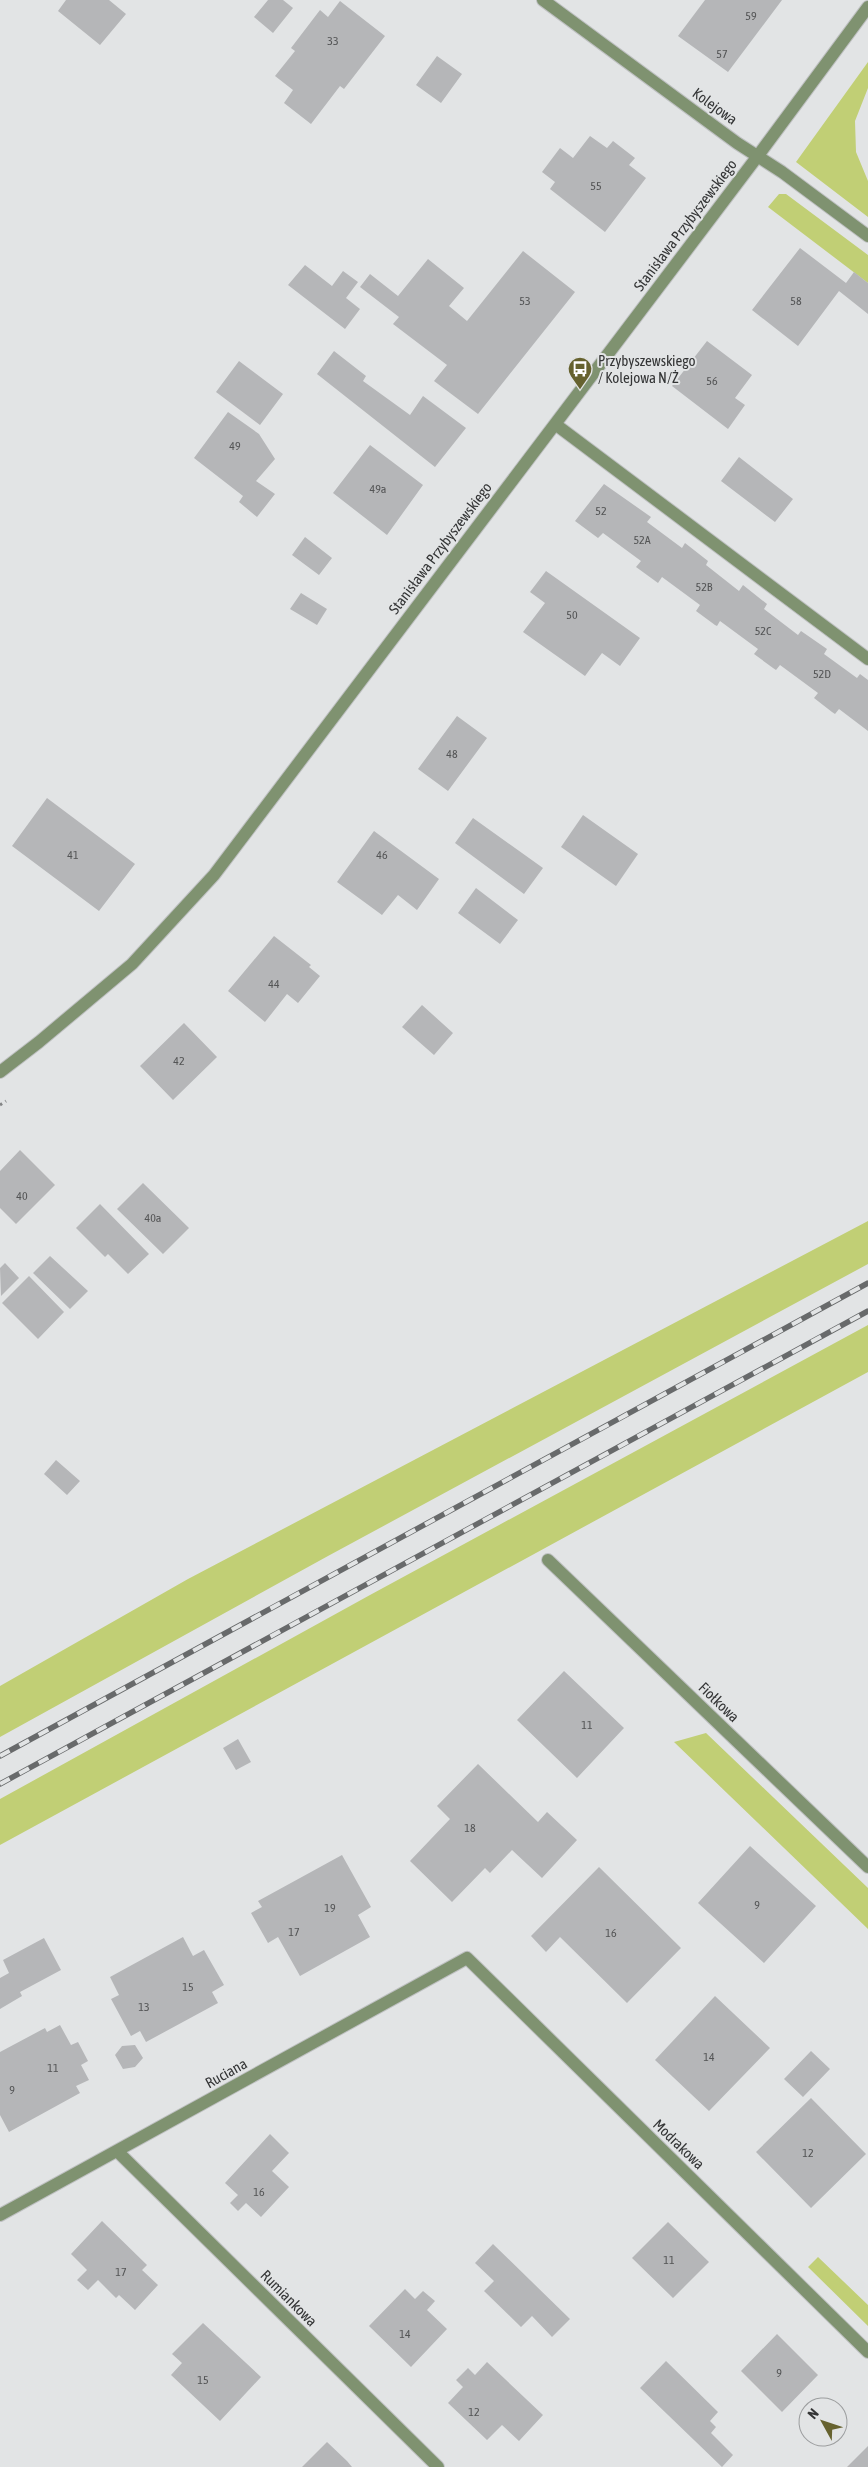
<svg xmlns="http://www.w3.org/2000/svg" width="868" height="2467" viewBox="0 0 868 2467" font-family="'Asap Condensed',sans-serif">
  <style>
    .green { fill: #c1cf75 }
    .building { fill: #b5b6b8 }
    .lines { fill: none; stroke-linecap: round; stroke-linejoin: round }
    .minor-casing { stroke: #bfc1c2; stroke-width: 14 }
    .path { stroke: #838586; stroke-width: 3; stroke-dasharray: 2.5 4; stroke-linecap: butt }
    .minor { stroke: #7f9270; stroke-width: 12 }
    .rail-casing { stroke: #686a6b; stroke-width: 5.5 }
    .rail { stroke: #e2e4e5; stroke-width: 4; stroke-dasharray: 11; stroke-linecap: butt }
    .labels { text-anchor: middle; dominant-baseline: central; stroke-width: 4; stroke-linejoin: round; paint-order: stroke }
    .number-label { font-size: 12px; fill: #545556 }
    .street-label { font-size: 15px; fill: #343536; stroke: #e2e4e5 }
    .poi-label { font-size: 15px; fill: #343536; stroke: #e2e4e5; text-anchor: start }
  </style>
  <rect width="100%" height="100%" fill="#e2e4e5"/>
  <path class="green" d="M868 62V88L855 121 856 152 868 181V217L796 162Z
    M779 194H786L868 255V283L768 207Z
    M868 1221V1264L328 1556 0 1737V1686L188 1579Z
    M868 1325V1372L0 1845V1799L370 1595Z
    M706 1733 868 1888V1929L674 1742Z
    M818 2257 868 2305V2326L808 2267Z"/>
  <path class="building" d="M66 0H109L126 14 100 45 58 11Z
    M268 0H283L293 8 273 33 254 17Z
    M705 0H782L728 72 678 36Z
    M340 1 385 36 344 89 340 86 311 124 284 103 293 90 275 76 295 51 291 48 320 10 328 17Z
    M437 56 462 74 441 103 416 85Z
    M590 136 607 148 613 141 635 158 629 165 646 178 605 232 550 189 555 182 542 172 560 148 573 158Z
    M800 248 846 283 854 272 868 283V314L839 291 798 346 752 310Z
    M523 251 575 292 478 414 434 381 447 365 393 324 399 317 360 287 370 274 398 296 428 259 464 288 449 306 467 321Z
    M305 265 332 286 343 271 358 282 346 298 360 309 345 329 288 285Z
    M707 341 752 375 735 398 745 405 728 429 672 386Z
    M334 351 366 376 363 381 410 415 423 396 466 428 435 467 317 374Z
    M239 361 283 394 260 425 216 392Z
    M228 412 259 434 275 459 256 481 275 494 257 517 239 502 243 496 194 458Z
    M370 445 423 485 387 535 333 493Z
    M739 457 793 499 775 522 721 481Z
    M604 484 651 517 647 522 682 548 685 543 708 561 706 565 739 591 743 585 767 604 764 609 798 635 801 631 827 649 824 654 857 678 860 674 868 680V731L839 709 835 714 832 712 814 698 818 693 780 665 776 670 773 668 754 654 758 649 720 621 717 626 715 625 696 611 700 605 662 577 658 583 636 567 641 561 603 533 598 538 575 521Z
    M305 537 332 558 319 575 292 555Z
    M546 571 640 638 620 666 602 653 585 676 523 632 545 603 530 592Z
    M301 593 327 609 317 625 290 609Z
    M457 716 487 738 448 791 418 769Z
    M47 798 135 864 99 911 12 846Z
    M583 815 638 854 616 886 561 847Z
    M473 818 543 868 524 894 455 843Z
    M374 831 439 879 417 910 398 895 382 915 337 882Z
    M476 888 518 920 500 944 458 913Z
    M274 936 311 965 309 967 320 976 298 1003 287 994 265 1022 228 991Z
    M422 1005 453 1033 434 1055 402 1027Z
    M184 1023 217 1057 173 1100 140 1066Z
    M20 1150 55 1185 16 1224 0 1208V1171Z
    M143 1183 189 1228 163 1254 117 1209Z
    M100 1204 149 1254 128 1274 108 1254 105 1257 76 1228Z
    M50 1256 88 1291 70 1309 33 1273Z
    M5 1263 19 1278 1 1296 0 1268Z
    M29 1276 64 1312 38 1339 2 1303Z
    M56 1460 80 1481 67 1495 44 1474Z
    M564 1671 624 1728 577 1778 517 1720Z
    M238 1739 251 1762 236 1770 223 1748Z
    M478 1764 538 1822 547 1812 577 1840 542 1878 512 1850 490 1873 485 1868 452 1902 410 1861 450 1819 437 1806Z
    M750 1846 816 1906 764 1963 698 1903Z
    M342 1855 371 1907 358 1915 370 1937 300 1976 278 1937 268 1943 251 1913 262 1907 258 1901Z
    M599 1867 681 1948 627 2003 560 1937 546 1952 531 1936Z
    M183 1937 193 1956 204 1950 224 1985 212 1992 218 2003 146 2042 140 2031 131 2036 111 1999 119 1995 110 1977Z
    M44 1938 61 1970 20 1992 22 1996 0 2009V1978L9 1973 3 1960Z
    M715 1996 770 2048 709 2111 655 2060Z
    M60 2025 71 2045 78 2042 88 2061 81 2065 89 2080 76 2086 80 2093 9 2132 0 2115V2052L45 2028 47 2032Z
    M135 2045 143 2058 135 2067 123 2069 115 2055 122 2046Z
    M811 2051 830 2069 803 2097 784 2079Z
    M811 2098 866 2154 811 2208 756 2152Z
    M270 2134 289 2153 272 2171 289 2187 261 2217 246 2203 238 2211 230 2203 238 2195 225 2183Z
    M102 2221 147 2265 142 2270 158 2285 135 2310 119 2295 116 2298 98 2280 88 2290 77 2280 87 2270 71 2254Z
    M668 2222 709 2262 673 2298 632 2258Z
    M493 2244 570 2319 552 2337 532 2316 521 2327 484 2291 494 2281 475 2263Z
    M405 2289 415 2299 423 2291 435 2301 427 2310 447 2329 411 2367 369 2326Z
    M203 2323 261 2377 220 2421 171 2375 182 2363 172 2354Z
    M777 2334 818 2375 782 2412 741 2371Z
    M666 2361 718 2412 710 2421 716 2427 711 2433 733 2455 722 2467 640 2388Z
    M487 2362 543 2415 519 2441 502 2425 487 2440 448 2403 463 2387 456 2380 468 2368 475 2375Z
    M327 2442 347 2461 352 2467H302Z
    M868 2446V2467H847Z"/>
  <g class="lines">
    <defs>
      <path id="minor" d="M543 0 737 143 782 172 868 236
        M555 424 868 659
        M0 1072 39 1042 132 964 214 875 757 157 868 7
        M548 1560 868 1867
        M117 2151 438 2467
        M0 2215 467 1958 868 2352"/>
    </defs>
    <use href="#minor" class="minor-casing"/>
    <path class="path" d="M0 1105 6 1101"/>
    <use href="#minor" class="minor"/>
    <defs>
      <path id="rail" d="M0 1756 868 1283
        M0 1784 868 1311"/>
    </defs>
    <use href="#rail" class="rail-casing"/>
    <use href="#rail" class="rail"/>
  </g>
  <defs>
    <symbol id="bus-pin" viewBox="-11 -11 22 30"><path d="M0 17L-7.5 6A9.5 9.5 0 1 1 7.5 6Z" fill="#66622f" stroke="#e2e4e5"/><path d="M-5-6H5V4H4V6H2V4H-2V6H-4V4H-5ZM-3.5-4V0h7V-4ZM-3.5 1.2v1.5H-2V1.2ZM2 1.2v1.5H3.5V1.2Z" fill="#fff"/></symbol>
  </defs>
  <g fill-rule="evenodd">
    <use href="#bus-pin" x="566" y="355" width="28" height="38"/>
  </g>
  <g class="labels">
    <g class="number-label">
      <text x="751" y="16">59</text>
      <text x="333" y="41">33</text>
      <text x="722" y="54">57</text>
      <text x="596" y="186">55</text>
      <text x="525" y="301">53</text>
      <text x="796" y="301">58</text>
      <text x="712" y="381">56</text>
      <text x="235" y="446">49</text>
      <text x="378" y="489">49a</text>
      <text x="601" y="511">52</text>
      <text x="642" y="540">52A</text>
      <text x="704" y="587">52B</text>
      <text x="572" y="615">50</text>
      <text x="763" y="631">52C</text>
      <text x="822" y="674">52D</text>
      <text x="452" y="754">48</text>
      <text x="73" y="855">41</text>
      <text x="382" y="855">46</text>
      <text x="274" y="984">44</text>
      <text x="179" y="1061">42</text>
      <text x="22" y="1196">40</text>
      <text x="153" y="1218">40a</text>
      <text x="587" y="1725">11</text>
      <text x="470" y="1828">18</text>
      <text x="757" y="1905">9</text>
      <text x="330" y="1908">19</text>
      <text x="294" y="1932">17</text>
      <text x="611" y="1933">16</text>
      <text x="188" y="1987">15</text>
      <text x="144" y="2007">13</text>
      <text x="709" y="2057">14</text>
      <text x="53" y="2068">11</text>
      <text x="12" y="2090">9</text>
      <text x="808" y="2153">12</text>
      <text x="259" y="2192">16</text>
      <text x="669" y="2260">11</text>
      <text x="121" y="2272">17</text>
      <text x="405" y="2334">14</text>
      <text x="779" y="2373">9</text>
      <text x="203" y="2380">15</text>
      <text x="474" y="2412">12</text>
    </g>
    <g class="street-label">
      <text transform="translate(715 106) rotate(36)">Kolejowa</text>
      <text transform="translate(685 225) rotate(-53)">Stanisława Przybyszewskiego</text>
      <text transform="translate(440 548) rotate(-53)">Stanisława Przybyszewskiego</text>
      <text transform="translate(719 1702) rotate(44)">Fiołkowa</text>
      <text transform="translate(226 2073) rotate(-29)">Ruciana</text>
      <text transform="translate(679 2144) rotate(44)">Modrakowa</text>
      <text transform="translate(289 2298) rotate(45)">Rumiankowa</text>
    </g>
    <g class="poi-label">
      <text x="598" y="360">Przybyszewskiego<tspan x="598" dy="17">/ Kolejowa N/Ż</tspan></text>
    </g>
  </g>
  <g transform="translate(823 2422) rotate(310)"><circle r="24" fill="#e2e4e5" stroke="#9c9e9f"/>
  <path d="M0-4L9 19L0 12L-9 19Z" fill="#66622f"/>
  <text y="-8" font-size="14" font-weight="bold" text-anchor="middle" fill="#343536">N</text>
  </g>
</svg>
